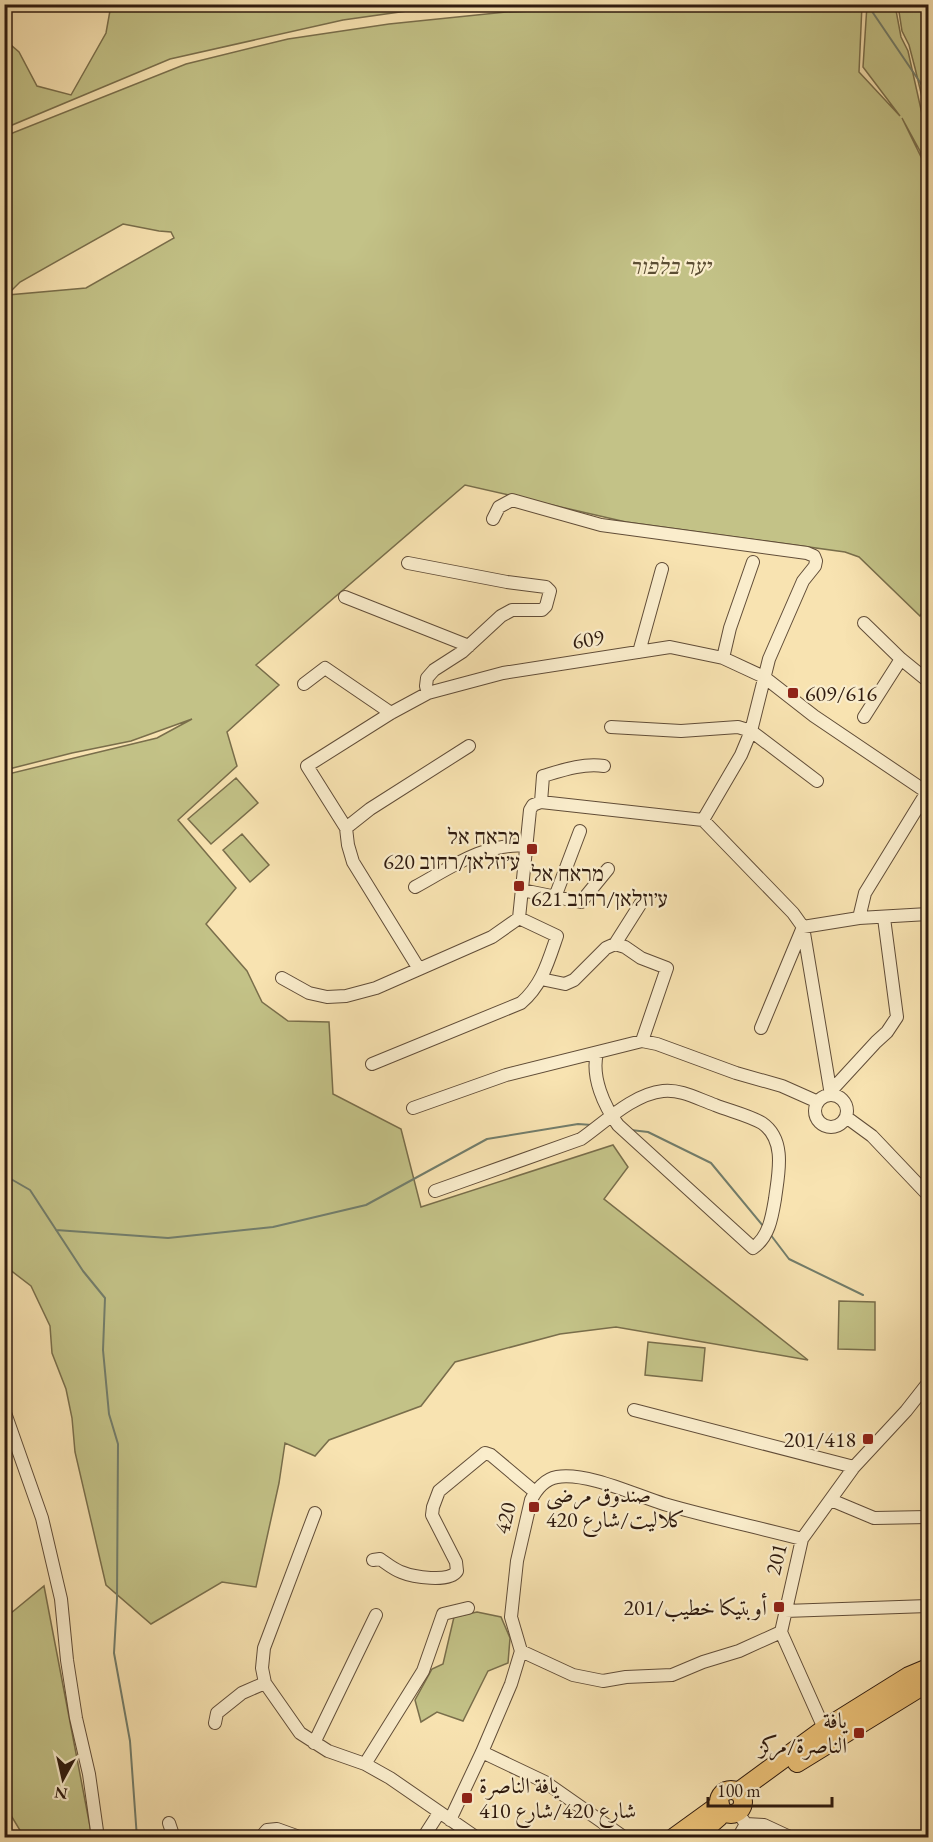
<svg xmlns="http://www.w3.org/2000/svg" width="933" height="1842" viewBox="0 0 933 1842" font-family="'EB Garamond',Amiri,'Frank Ruhl Libre',serif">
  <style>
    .green { fill: #c3c287; stroke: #796e4b; stroke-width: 1.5; fill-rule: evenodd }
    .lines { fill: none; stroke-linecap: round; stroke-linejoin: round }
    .stream { stroke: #727d6b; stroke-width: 2 }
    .minor-casing { stroke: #614d38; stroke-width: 14 }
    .highway-casing { stroke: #2f1b0f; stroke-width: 20 }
    .minor { stroke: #faedcc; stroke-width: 12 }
    .highway { stroke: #ecc278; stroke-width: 18 }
    .poi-dot { fill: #8f2418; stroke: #faedcc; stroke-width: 2 }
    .labels { text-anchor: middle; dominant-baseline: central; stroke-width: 4.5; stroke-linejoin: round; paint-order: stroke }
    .park-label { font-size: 22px; font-style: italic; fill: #5b4d33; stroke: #faedcc }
    .street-label { font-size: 22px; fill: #2f1b0f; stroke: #faedcc }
    .poi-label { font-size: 22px; fill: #2f1b0f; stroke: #faedcc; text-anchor: start }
  </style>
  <rect width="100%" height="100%" fill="#f8e3b1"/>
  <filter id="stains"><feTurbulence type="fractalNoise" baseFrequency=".00333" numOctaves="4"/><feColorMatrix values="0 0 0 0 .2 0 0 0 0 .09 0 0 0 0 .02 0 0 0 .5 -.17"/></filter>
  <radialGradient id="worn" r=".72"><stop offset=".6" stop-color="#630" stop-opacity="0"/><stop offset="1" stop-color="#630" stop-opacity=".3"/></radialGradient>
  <path class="green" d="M714 4 769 5 810 10 847 8 862 5 859 72 900 116 863 67 867 5H895L901 37 908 51 928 141V173L920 151 902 118 923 161 928 181V602L920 616 859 557 845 552 626 522 465 485 256 665 279 685 227 732 237 766 178 820 236 888 206 924 247 971 262 1002 288 1021 329 1022 333 1094 401 1129 421 1207 613 1145 628 1167 604 1199 808 1360 616 1327 560 1334 455 1362 421 1406 329 1440 315 1456 285 1443 279 1483 256 1587 222 1582 151 1624 106 1585 75 1452 72 1418 66 1389 52 1353 50 1326 31 1286 5 1266 4 775 157 738 192 719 131 741 72 753 5 770V136L186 64 288 39 389 24 506 12ZM123 224 159 231 171 232 174 238 86 288 7 295 20 282Z
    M442 5V6L343 20 170 59 5 128V40L19 52 37 86 71 95 106 33 111 5Z
    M898 5H928V122L915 68 909 45 902 31Z
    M236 778 258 803 211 844 188 819Z
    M242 834 269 865 250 882 223 850Z
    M839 1301 875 1302V1350L838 1349Z
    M648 1342 705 1348 702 1381 645 1375Z
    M44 1586 92 1837H24L12 1817 5 1812V1618Z
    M477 1612 501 1617 510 1638 508 1663 488 1671 463 1721 437 1712 421 1722 415 1700 432 1669 443 1664 454 1617Z"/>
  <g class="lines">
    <path class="stream" d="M867 4 928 94
      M631 1130 648 1132 711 1163 764 1227
      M4 1175 30 1190 83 1271 105 1298 103 1350 109 1414 118 1444 117 1599 114 1653 130 1741 137 1838
      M56 1230 168 1238 273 1227 366 1205 487 1139 578 1124 592 1125
      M770 1234 789 1259 863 1295"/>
    <defs>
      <path id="minor" d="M493 519 499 507 512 500 601 525 807 553 814 556 816 561 815 566 803 581 769 659 751 731 741 755 703 820
        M408 563 507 582 546 587 550 591 546 606 542 610H512L501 616 462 652 434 670 427 678 426 686 428 693
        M345 597 469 646
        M864 623 901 659 928 681
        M639 652 662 569
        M723 658 730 628 753 562
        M304 684 325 668 391 713
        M864 717 901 659
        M611 727 681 731 738 727 751 731 817 781
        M541 802 543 776C563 770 583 763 604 766
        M346 828 307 766 391 713 428 693 503 673 670 647 723 658 764 677 814 716 928 793
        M415 887C450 868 485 842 526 846
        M522 890 581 902 608 869
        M555 897 580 831
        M859 918 928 914
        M615 944 641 903
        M419 969 353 862 348 845 346 828 370 809 469 746
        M282 978 309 993 327 997 346 996 376 988 492 937 519 918 530 810 533 805 541 802 703 820 793 913 803 927 831 1095
        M541 979 565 984 574 980 606 948 615 944 625 947 641 958 667 968 642 1041
        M761 1028 803 927 859 918 865 893 927 792
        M372 1064 521 1003C542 985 548 962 557 936L519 918
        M830 1092 876 1042 887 1032 897 1017 884 918
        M815 1111a16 16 0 1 1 32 0a16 16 0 1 1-32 0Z
        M413 1108 506 1075 642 1041 657 1044 736 1073 782 1086 818 1102
        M846 1117 872 1136 928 1195
        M435 1191 581 1139C604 1123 633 1094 663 1091 681 1089 698 1099 715 1105 730 1111 748 1115 762 1123 787 1140 778 1175 775 1199 772 1217 769 1237 753 1248L618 1125C604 1106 591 1077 597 1053
        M4 1410 42 1518 61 1599 67 1660 76 1718 89 1774 98 1838
        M634 1410 854 1467
        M831 1500 874 1518 928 1517
        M315 1513 264 1648 262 1668 265 1683 300 1733 328 1751 365 1764 390 1778 477 1838
        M373 1560 380 1559C386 1563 393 1569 401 1572 413 1577 449 1583 457 1571L456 1562 432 1515 433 1507 439 1491 485 1453 491 1455 535 1492
        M785 1611 928 1606
        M521 1651 573 1675 603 1681 626 1677 672 1675 703 1662 739 1651 781 1632
        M215 1723 217 1713 242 1693 265 1683
        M827 1735 781 1632 802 1539 854 1467 906 1411 928 1383
        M314 1743 376 1615
        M482 1752 545 1782 625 1838
        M365 1764 423 1671 443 1614 468 1608
        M738 1813 746 1824
        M450 1820 482 1752 511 1684 521 1651 511 1617 517 1561 531 1500C536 1490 545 1479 557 1477 587 1472 635 1495 664 1504 709 1517 756 1527 802 1539
        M169 1823 174 1838
        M746 1824 764 1825 792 1838
        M260 1838 267 1830 277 1829 302 1838
        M423 1838 439 1813
        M738 1838 746 1824"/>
      <path id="highway" d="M797 1763 919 1688 928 1684
        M719 1802a12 12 0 1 1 24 0a12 12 0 1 1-24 0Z
        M738 1792 824 1729 909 1676 928 1668
        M673 1838 720 1804
        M695 1838 719 1817"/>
    </defs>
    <use href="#minor" class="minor-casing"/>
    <use href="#highway" class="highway-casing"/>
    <use href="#minor" class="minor"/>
    <use href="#highway" class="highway"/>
  </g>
  <g class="poi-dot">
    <rect x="787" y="687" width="12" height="12" rx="3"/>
    <rect x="526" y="843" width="12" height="12" rx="3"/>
    <rect x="513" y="880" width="12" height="12" rx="3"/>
    <rect x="862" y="1433" width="12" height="12" rx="3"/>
    <rect x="528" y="1501" width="12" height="12" rx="3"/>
    <rect x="773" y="1601" width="12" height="12" rx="3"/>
    <rect x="853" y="1727" width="12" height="12" rx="3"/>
    <rect x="461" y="1792" width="12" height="12" rx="3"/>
  </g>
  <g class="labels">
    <g class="park-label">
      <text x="670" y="266">יער בלפור</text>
    </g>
    <g class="street-label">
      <text transform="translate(588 639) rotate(-9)">609</text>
      <text transform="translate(505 1518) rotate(-76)">420</text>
      <text transform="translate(776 1559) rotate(-76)">201</text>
    </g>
    <g class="poi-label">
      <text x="805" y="693">609/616</text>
      <text x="520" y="836" text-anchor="end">מראח אל<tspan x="520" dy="25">ע׳וזלאן/רחוב 620</tspan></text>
      <text x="531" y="873">מראח אל<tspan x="531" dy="25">ע׳וזלאן/רחוב 621</tspan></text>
      <text x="856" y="1439" text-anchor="end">201/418</text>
      <text x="546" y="1494">صندوق مرضى<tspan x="546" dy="25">كلاليت/شارع 420</tspan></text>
      <text x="767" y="1607" text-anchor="end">أوبتيكا خطيب/201</text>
      <text x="847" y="1720" text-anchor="end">يافة<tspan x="847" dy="25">الناصرة/مركز</tspan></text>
      <text x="479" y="1785">يافة الناصرة<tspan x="479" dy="25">شارع 420/شارع 410</tspan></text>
    </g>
  </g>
  <rect width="933" height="1842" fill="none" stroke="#f8e3b1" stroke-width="24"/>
  <rect x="6" y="6" width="921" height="1830" fill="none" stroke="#2f1b0f" stroke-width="3"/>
  <rect x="12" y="12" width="909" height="1818" fill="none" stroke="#2f1b0f" stroke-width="1.5"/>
  <g transform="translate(63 1779) rotate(188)" stroke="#faedcc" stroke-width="4.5" paint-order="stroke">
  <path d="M0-4.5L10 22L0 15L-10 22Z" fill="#2f1b0f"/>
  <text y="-9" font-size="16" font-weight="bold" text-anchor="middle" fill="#2f1b0f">N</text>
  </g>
  <path d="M708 1797v9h124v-9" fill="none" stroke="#2f1b0f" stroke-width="3"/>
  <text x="717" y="1797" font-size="18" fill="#2f1b0f" stroke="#faedcc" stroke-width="4.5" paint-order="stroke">100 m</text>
  <rect width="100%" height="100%" filter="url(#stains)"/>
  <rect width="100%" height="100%" fill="url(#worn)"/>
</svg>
